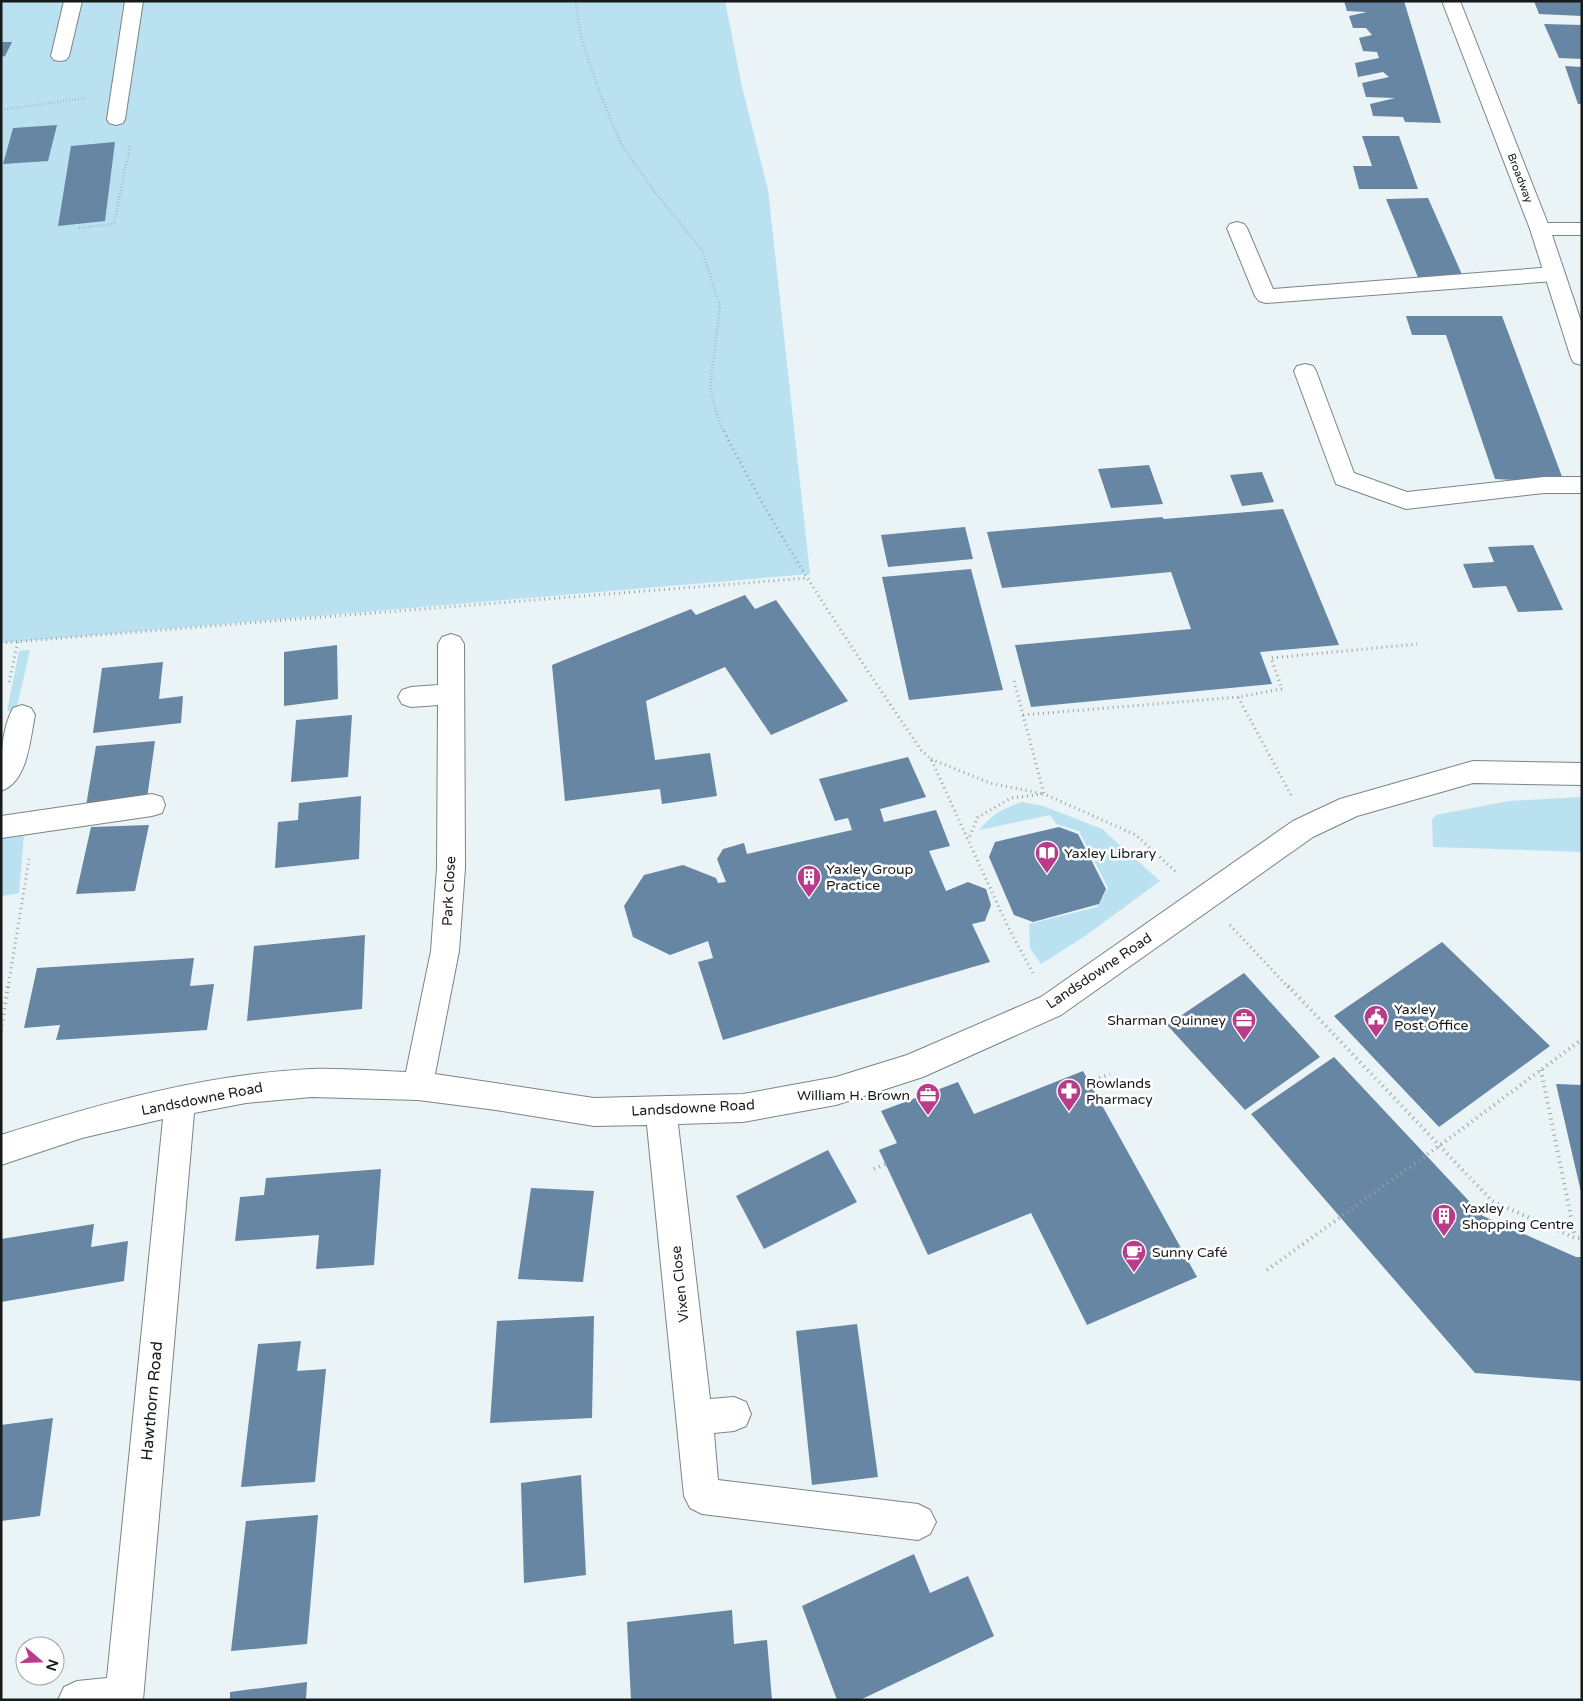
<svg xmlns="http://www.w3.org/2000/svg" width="1583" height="1701" viewBox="0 0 1583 1701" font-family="'Varela Round',sans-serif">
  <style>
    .green { fill: #b9e1ef }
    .building { fill: #6786a3 }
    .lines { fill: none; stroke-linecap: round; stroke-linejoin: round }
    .minor-casing { stroke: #7c8487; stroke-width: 2 }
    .major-casing { stroke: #7c8487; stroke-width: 2 }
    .path-far2 { stroke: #9ba2a4; stroke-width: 2.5; stroke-dasharray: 0.5 2.5; stroke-linecap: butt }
    .path-far1 { stroke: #9ba2a4; stroke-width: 3; stroke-dasharray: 1 4; stroke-linecap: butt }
    .path { stroke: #9ba2a4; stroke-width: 4; stroke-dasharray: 1 4.5; stroke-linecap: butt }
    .minor { fill: #fff; fill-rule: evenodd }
    .major { fill: #fff; fill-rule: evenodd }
    .labels { text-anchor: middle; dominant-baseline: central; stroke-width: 5; stroke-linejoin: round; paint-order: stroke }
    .far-street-label { font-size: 11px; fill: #161a1b; stroke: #fff }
    .poi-label { font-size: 14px; fill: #161a1b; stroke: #fff; text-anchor: start }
    .street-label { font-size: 14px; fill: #161a1b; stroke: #fff }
    .near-street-label { font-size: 16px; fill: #161a1b; stroke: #fff }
  </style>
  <rect width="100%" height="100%" fill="#eaf3f6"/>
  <path class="green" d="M1 1H725L742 87 768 190 810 574 1 643Z
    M30 650 16 711H7L19 651Z
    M1582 797V852L1433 847 1432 820 1436 815 1509 801Z
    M1022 802 1043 806 1102 829 1160 881 1085 936 1041 964 1030 948 1029 924 1097 907 1108 888 1079 831 1056 824 1050 815 979 830C992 815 1003 808 1022 802Z
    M24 834 19 893 1 896V837Z"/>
  <path class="building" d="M1344 1H1404L1441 123 1405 122 1403 117 1373 116 1370 104 1395 98 1366 97 1362 83 1389 77 1383 72 1358 77 1355 63 1379 58 1377 52 1363 51 1359 38 1372 35 1366 28H1353L1349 16 1367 12 1347 11Z
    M1534 1H1582V16L1539 14Z
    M1544 24 1582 25V59L1559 58Z
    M1 42H12L5 56 1 57Z
    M1565 66 1582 67V104H1578Z
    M57 125 48 161 3 164 13 128Z
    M1362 136H1399L1418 189H1359L1353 166H1372Z
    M115 142 105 221 58 226 71 146Z
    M1428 198 1464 279 1419 280 1386 199Z
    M1406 316H1502L1564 482H1513V480L1495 479 1446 335H1412Z
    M1149 465 1163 504 1111 508 1098 469Z
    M1262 472 1274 502 1242 506 1230 475Z
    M1283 509 1339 645 1260 652 1272 684 1031 707 1015 645 1191 629 1171 572 1002 588 987 532 1162 517 1164 519Z
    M965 527 973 559 888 567 881 535Z
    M1533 545 1563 610 1518 612 1506 586 1473 588 1463 564 1494 562 1488 547Z
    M971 569 1003 690 909 700 882 577Z
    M745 595 755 609 776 600 848 701 771 735 725 667 646 701 655 760 710 753 717 796 662 804 660 789 565 801 552 665 691 609 696 615Z
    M337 645 338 699 284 706V652Z
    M163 662 159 699 183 696 181 723 93 733 102 668Z
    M352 715 348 777 291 782 296 720Z
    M155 741 146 806 85 812 96 746Z
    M908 757 926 797 880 809 884 822 936 810 950 846 929 851 946 891 968 882 986 889 991 905 985 921 972 924 990 962 723 1040 698 962 713 958 708 941 670 955 633 937 624 906 644 875 683 865 716 878 718 883 726 882 717 859 723 849 744 843 747 854 852 830 848 818 835 821 819 779Z
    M361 796 359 859 275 868 278 822 298 820 299 803Z
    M149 825 135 891 76 894 91 827Z
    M1059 827 1078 834 1106 889 1099 904 1033 922 1014 915 989 857 995 842Z
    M365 935 362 1009 247 1021 254 946Z
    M1442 942 1550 1046 1439 1127 1334 1016Z
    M194 958 190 986 214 984 207 1030 56 1040 60 1025 24 1028 37 968Z
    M1244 973 1320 1057 1245 1110 1167 1025Z
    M1334 1057 1483 1216 1576 1257H1582V1381L1475 1373 1251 1114Z
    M1083 1071 1197 1277 1087 1325 1031 1213 928 1255 879 1150 897 1143 881 1111 958 1082 974 1114Z
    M1556 1084 1582 1085V1192H1581Z
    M828 1150 857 1202 764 1249 736 1196Z
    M381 1169 374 1265 316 1269 319 1235 235 1241 240 1197 264 1195 266 1178Z
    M531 1188 594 1191 583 1282 518 1279Z
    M94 1224 91 1247 128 1241 124 1281 1 1302V1239Z
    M594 1316 592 1418 490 1423 497 1321Z
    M857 1324 878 1477 812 1485 796 1331Z
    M301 1341 297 1371 326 1369 315 1482 241 1487 258 1344Z
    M53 1418 40 1516 1 1521V1425Z
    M581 1475 586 1575 524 1583 521 1483Z
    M318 1515 307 1644 231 1651 246 1521Z
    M914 1554 930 1593 968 1576 994 1636 860 1700H837L802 1606Z
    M732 1610 734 1644 767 1640 772 1700H631L627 1622Z
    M307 1682 306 1700H230V1692Z"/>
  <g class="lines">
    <defs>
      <path id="minor" d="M64 1H82L69 56 66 60 60 61 54 60 51 56Z
        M125 1H143L125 119 123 123 116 125 109 123 107 119Z
        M1237 222 1244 224 1247 228 1273 289 1554 267 1561 269 1564 274 1561 279 1554 281 1266 303 1259 301 1255 296 1227 228 1230 224Z
        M1540 223H1582V235H1540L1533 233 1530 229 1533 225Z
        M1305 364 1313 366 1316 371 1354 473 1407 492 1544 477H1582V493H1544L1406 509 1336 484 1294 371 1297 366Z
        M451 634 460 637 464 644 465 868 459 951 435 1074 594 1098 743 1094 836 1077 907 1055 1041 997 1293 821 1340 799 1473 761 1582 763V785L1473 783 1357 816 1313 837 1061 1015 923 1077 836 1105 743 1122 678 1124 710 1399 734 1397 746 1402 751 1414 746 1426 734 1431 714 1433 718 1480 918 1504 930 1510 936 1522 930 1534 918 1540 702 1514 690 1508 684 1496 647 1125 594 1126 496 1110 418 1100 312 1097 246 1103 194 1113 143 1700H58L64 1687 77 1681 107 1678 163 1119 82 1138 1 1165V1135C101 1103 206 1074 311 1069 342 1068 375 1071 406 1072L431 951 437 868 438 705 411 707 402 704 398 697 402 690 411 687 438 685V644L442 637Z
        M22 705 31 708 35 715C30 739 28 782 1 791 1 763 0 733 13 708Z
        M152 794 162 797 165 805 162 813 152 816 1 838V816Z"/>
      <path id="major" d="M1442 1H1460L1550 229 1582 324V365L1574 363 1571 358 1530 229Z"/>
    </defs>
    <use href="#minor" class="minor-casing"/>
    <use href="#major" class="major-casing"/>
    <path class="path-far2" d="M575 1 582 40 599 91 621 144 654 191 702 250 720 306 710 387 719 422 724 432
      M1 110 85 98
      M79 228 114 224 130 146"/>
    <path class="path-far1" d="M724 431C780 543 851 646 921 750L931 759 1008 927 1033 973
      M1 643 807 578
      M1014 681 1044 794 1136 835 1176 872
      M9 682 18 641
      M1023 715 1238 697
      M931 759 990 783 1044 794 1011 798 978 817 968 840
      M1291 795 1238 697 1282 689 1271 658 1417 644
      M1230 925 1289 988
      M8 988 29 859"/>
    <path class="path" d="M1288 986 1492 1201 1575 1238H1582
      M1 1031 8 986
      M1541 1070 1575 1237
      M1089 1082 1110 1074
      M874 1169 886 1164
      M1267 1270 1439 1146 1581 1040"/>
    <use href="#minor" class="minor"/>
    <use href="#major" class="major"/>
  </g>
  <defs>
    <symbol id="library-pin" viewBox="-11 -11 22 30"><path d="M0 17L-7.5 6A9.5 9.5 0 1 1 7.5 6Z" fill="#b93c8b" stroke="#fff"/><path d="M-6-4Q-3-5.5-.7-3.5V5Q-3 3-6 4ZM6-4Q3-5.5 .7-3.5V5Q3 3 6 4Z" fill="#fff"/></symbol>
    <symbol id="building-pin" viewBox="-11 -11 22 30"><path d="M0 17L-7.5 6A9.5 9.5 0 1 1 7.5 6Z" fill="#b93c8b" stroke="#fff"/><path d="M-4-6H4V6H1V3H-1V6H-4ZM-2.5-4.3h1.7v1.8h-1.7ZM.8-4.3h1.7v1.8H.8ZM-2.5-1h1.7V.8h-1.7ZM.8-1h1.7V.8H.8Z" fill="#fff"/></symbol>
    <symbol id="civic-pin" viewBox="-11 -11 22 30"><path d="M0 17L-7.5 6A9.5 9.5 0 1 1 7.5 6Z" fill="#b93c8b" stroke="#fff"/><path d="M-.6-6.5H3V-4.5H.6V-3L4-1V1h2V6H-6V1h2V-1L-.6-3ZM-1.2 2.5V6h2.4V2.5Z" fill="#fff"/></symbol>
    <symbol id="office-pin" viewBox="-11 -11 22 30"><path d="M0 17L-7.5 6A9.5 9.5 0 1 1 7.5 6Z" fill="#b93c8b" stroke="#fff"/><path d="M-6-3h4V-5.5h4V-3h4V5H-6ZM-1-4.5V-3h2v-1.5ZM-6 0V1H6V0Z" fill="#fff"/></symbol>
    <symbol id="pharmacy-pin" viewBox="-11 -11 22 30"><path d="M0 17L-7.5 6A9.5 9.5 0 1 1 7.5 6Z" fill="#b93c8b" stroke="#fff"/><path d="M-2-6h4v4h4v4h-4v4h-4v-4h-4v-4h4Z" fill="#fff"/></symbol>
    <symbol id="cafe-pin" viewBox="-11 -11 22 30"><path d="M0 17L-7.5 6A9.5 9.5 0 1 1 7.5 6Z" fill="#b93c8b" stroke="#fff"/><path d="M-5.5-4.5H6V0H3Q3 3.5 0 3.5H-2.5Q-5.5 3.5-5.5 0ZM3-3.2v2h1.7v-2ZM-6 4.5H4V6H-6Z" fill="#fff"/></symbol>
  </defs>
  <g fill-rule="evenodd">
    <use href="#library-pin" x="1033" y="839" width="28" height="38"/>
    <use href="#building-pin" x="795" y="863" width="28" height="38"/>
    <use href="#civic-pin" x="1362" y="1003" width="28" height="38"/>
    <use href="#office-pin" x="1230" y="1006" width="28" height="38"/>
    <use href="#pharmacy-pin" x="1055" y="1077" width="28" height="38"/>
    <use href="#office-pin" x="914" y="1081" width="28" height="38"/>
    <use href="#building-pin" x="1430" y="1202" width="28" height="38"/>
    <use href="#cafe-pin" x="1120" y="1238" width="28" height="38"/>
  </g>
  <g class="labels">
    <g class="far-street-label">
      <text transform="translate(1520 178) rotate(69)">Broadway</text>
    </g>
    <g class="poi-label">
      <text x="1064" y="853">Yaxley Library</text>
      <text x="826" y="869">Yaxley Group<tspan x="826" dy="16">Practice</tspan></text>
      <text x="1394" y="1009">Yaxley<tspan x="1394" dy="16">Post Office</tspan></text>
      <text x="1226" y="1020" text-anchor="end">Sharman Quinney</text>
      <text x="1086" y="1083">Rowlands<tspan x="1086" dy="16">Pharmacy</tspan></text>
      <text x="910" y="1095" text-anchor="end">William H. Brown</text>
      <text x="1462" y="1208">Yaxley<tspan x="1462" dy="16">Shopping Centre</tspan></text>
      <text x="1152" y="1252">Sunny Café</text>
    </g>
    <g class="street-label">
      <text transform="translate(449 891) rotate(-87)">Park Close</text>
      <text transform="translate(1099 971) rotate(-34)">Landsdowne Road</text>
      <text transform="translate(202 1099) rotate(-11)">Landsdowne Road</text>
      <text transform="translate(693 1108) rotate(-3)">Landsdowne Road</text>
      <text transform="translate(680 1284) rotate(-96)">Vixen Close</text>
    </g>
    <g class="near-street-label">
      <text transform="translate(152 1401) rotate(-85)">Hawthorn Road</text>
    </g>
  </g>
  <rect width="1583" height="1701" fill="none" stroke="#161a1b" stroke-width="5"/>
  <g transform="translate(40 1661) rotate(109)"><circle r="24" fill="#ffffff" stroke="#a2a3a4"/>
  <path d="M0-4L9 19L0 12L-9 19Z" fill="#b93c8b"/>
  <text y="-8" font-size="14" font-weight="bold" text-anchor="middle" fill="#161a1b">N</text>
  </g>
</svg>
